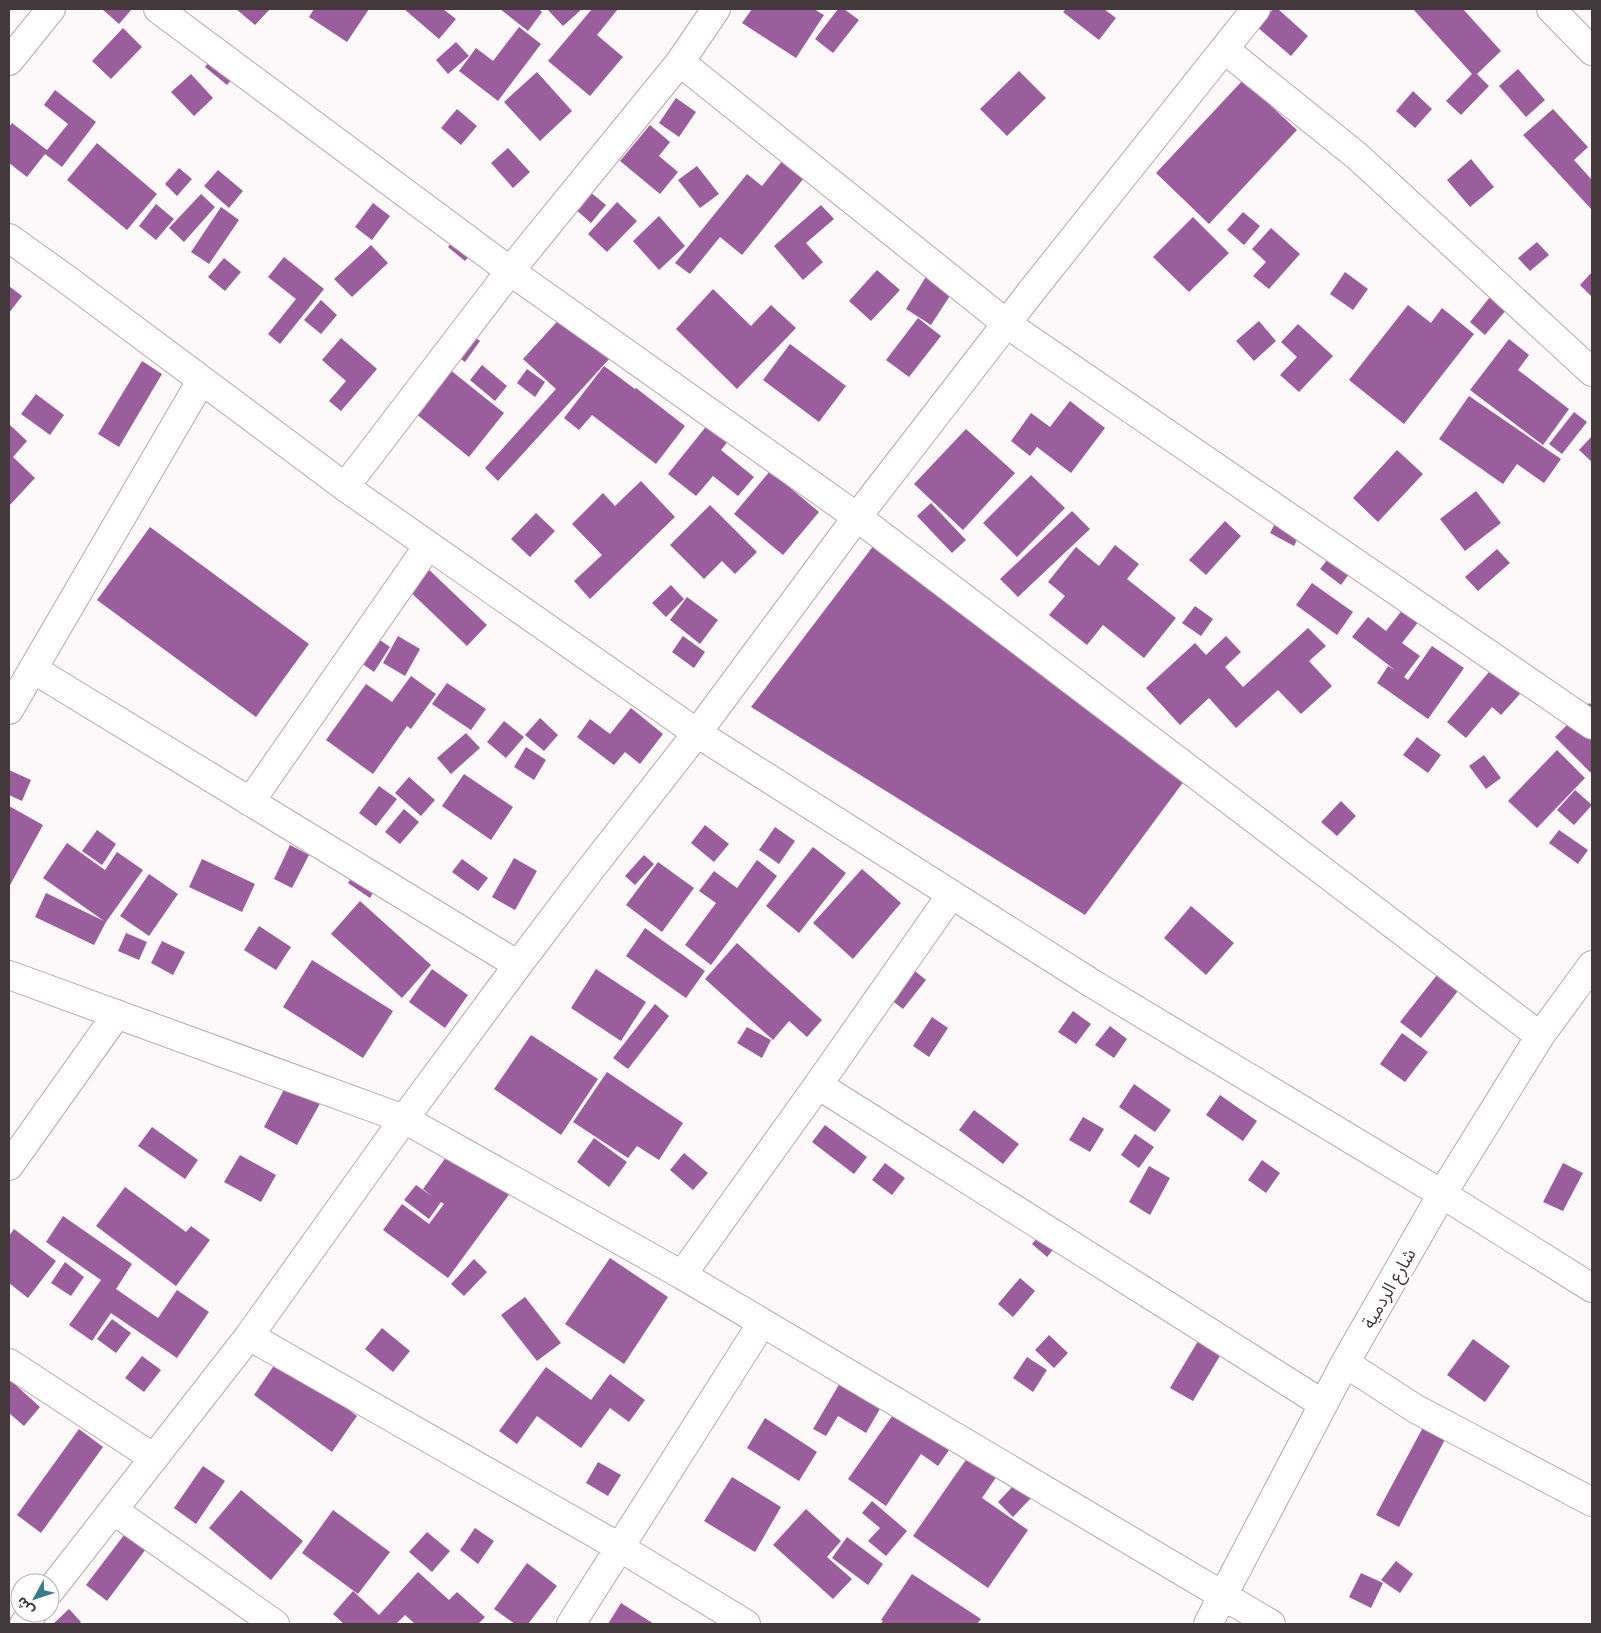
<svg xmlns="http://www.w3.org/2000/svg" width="1601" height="1633" viewBox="0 0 1601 1633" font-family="'Golos Text','Noto Sans Arabic',sans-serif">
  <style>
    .building { fill: #9a5e9c }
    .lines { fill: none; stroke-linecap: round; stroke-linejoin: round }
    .street-casing { stroke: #bba5ad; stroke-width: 30 }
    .street { stroke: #fff; stroke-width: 28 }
    .labels { text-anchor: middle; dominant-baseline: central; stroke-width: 5; stroke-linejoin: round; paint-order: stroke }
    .street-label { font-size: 18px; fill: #43393d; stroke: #fff }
  </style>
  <rect width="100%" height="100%" fill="#fdf8fa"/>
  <path class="building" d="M102 9H132L119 24Z
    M236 9H270L255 25Z
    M314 9H369L347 42 309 17Z
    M404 9H443L456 19 439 39Z
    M500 9H539L542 12 528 31Z
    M547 9H582L563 26Z
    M592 9H618L597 35 623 57 590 96 548 61Z
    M752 9H814L824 15 796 58 742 23Z
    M838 9H844L859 20 833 53 815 39Z
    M1066 9H1104L1116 18 1099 40 1063 12Z
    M1273 9H1278L1308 36 1291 56 1257 27Z
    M1413 9H1463L1501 51 1477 74 1489 86 1461 115 1446 101 1472 74Z
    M519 27 541 44 498 101 459 71 476 48 493 61Z
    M123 28 142 47 111 79 92 61Z
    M456 42 469 56 448 74 436 60Z
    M221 47 243 65 227 85 205 67Z
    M1518 69 1545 100 1526 117 1499 86Z
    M1019 71 1046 98 1007 136 980 109Z
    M537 72 572 111 540 141 504 102Z
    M191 74 213 98 194 116 171 92Z
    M1243 80 1297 130 1209 224 1156 173Z
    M55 90 96 122 62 167 45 154 27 177 9 163V127L12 123 47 150 68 124 44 105Z
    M1413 91 1432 109 1415 128 1396 111Z
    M676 98 696 112 679 137 659 123Z
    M457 109 477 126 461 145 441 128Z
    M1553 109 1588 147 1574 160 1592 180V210L1523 135Z
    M650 125 670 142 659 156 678 172 660 194 620 161Z
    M97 143 157 194 127 230 67 180Z
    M508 148 530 172 513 188 491 163Z
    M790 151 812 168 742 255 720 237 690 274 675 263 747 174 762 186Z
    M1471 159 1494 187 1470 207 1447 180Z
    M697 166 719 194 700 208 678 180Z
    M179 168 192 179 177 196 165 184Z
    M218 170 243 191 229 208 204 186Z
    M579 183 606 205 591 223 565 200Z
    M201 194 215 207 184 242 169 228Z
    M617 202 637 221 607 252 588 234Z
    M373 203 390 216 372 240 355 227Z
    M156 204 174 219 156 240 139 226Z
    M821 205 834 219 806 243 823 262 803 280 774 246Z
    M221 207 239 220 209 264 191 252Z
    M1243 212 1260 226 1244 245 1227 230Z
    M659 216 685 246 659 270 633 241Z
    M1193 217 1229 253 1189 292 1153 257Z
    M1271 228 1300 254 1269 289 1253 276 1266 262 1252 249Z
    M463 230 480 243 465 261 448 247Z
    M1537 242 1549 255 1530 271 1518 258Z
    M371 245 388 263 352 297 334 279Z
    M284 257 324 289 280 344 268 334 296 299 268 277Z
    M224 258 241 272 225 291 208 277Z
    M877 270 900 290 871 321 849 301Z
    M1345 272 1368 289 1353 310 1330 294Z
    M1592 272V297L1580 285Z
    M927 275 953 291 931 325 906 309Z
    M9 286 22 296 9 313Z
    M713 289 751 326 771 305 796 328 737 389 676 329Z
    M1490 297 1506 310 1485 335 1470 322Z
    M321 300 337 315 321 334 304 320Z
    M1408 305 1431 323 1442 308 1474 334 1404 424 1349 380Z
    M564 314 611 357 498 481 485 468 556 389 523 359Z
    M918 318 941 336 909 377 886 360Z
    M1259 321 1276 341 1254 361 1236 341Z
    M1298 324 1333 356 1299 392 1280 375 1297 357 1281 342Z
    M465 330 480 341 465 362 450 351Z
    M341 338 377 369 341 411 329 401 346 381 322 360Z
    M1509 339 1529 355 1518 370 1569 409 1543 445 1470 390Z
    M790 344 846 386 819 422 763 380Z
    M142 361 162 374 119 447 98 434Z
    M482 365 507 386 495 401 470 380Z
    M604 366 635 389 636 388 685 426 656 464 592 415 579 430 564 418Z
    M449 369 504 413 469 457 415 413Z
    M527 369 545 382 535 397 517 383Z
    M36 394 64 415 50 435 21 414Z
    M1469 396 1561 459 1544 483 1517 464 1503 484 1439 439Z
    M1070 401 1105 428 1071 473 1037 447 1030 456 1011 441 1031 413 1050 427Z
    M1574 412 1587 422 1562 454 1549 444Z
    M712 419 733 435 721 450 754 477 738 496 713 476 696 496 668 474Z
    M9 424 27 441 13 457 35 478 9 506Z
    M966 429 1015 473 963 530 914 484Z
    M1592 436V462L1579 450Z
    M1397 450 1423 474 1378 522 1353 498Z
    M770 471 819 512 783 555 734 514Z
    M1031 475 1065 508 1017 557 983 523Z
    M641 481 675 517 590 599 574 581 602 555 572 524 603 493 615 506Z
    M1476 491 1501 523 1465 551 1440 519Z
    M931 503 966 540 952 553 917 516Z
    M710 505 757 552 735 574 722 561 704 579 670 545Z
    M1283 509 1306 521 1294 546 1270 533Z
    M1072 511 1090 529 1018 597 1000 579Z
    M536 513 555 531 530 557 511 539Z
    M1225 521 1241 536 1206 575 1189 560Z
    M150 527 309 644 256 717 97 600Z
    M874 545 1190 773 1085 915 751 707Z
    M1115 545 1139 564 1127 579 1176 618 1144 658 1103 625 1087 645 1049 615 1065 596 1048 582 1076 547 1099 566Z
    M1337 547 1357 563 1341 585 1320 569Z
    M1497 549 1510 563 1478 591 1465 577Z
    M423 564 487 625 467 646 403 585Z
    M1312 583 1353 612 1337 635 1296 605Z
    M671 585 684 599 666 617 652 603Z
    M687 597 718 620 700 644 670 620Z
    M1410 600 1426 612 1402 643 1420 656 1404 677 1408 680 1432 646 1464 668 1428 719 1377 683 1388 666 1395 670 1352 637 1368 617 1386 631Z
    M1195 606 1213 619 1201 636 1182 623Z
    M1308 628 1326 646 1309 661 1332 686 1301 714 1278 690 1236 728 1209 698 1180 725 1146 688 1195 643 1206 655 1226 636 1241 652 1225 667 1243 687Z
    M371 634 390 647 374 672 354 658Z
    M398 636 420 649 405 676 383 663Z
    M683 636 705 652 694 668 672 652Z
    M1499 660 1528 685 1501 715 1492 707 1466 738 1447 722Z
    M411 676 436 694 411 729 407 726 373 774 326 740 366 684 392 702Z
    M447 683 486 709 471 730 432 704Z
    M1589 703 1592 705V774L1555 737Z
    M631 708 663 734 640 764 625 752 614 765 577 737 590 719 610 734Z
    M540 718 558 735 544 751 525 735Z
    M504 721 524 737 506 758 487 742Z
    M466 733 480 748 451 774 437 758Z
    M1417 737 1441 755 1428 773 1403 755Z
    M526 747 546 760 534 780 514 767Z
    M1557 750 1585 778 1537 828 1508 801Z
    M1484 755 1501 778 1486 789 1469 766Z
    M9 770 31 780 22 801 9 795Z
    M464 774 513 807 491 840 442 806Z
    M409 777 435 800 421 816 395 793Z
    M379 786 397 799 376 826 359 813Z
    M1575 790 1592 805 1574 825 1557 810Z
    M1341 801 1356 816 1337 836 1321 822Z
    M9 806 43 825 9 887Z
    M404 809 419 822 400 844 385 832Z
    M705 825 729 844 714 862 691 843Z
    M775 827 795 841 779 864 759 850Z
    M97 830 116 844 102 865 82 851Z
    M1559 830 1588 850 1578 864 1549 843Z
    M67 843 105 870 117 852 143 870 106 922 94 945 35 917 46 893 104 921 43 878Z
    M290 845 309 855 292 888 274 879Z
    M813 847 846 873 799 933 766 906Z
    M644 855 654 864 635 885 625 876Z
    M514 858 537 871 515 910 492 897Z
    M202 859 255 884 242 912 189 887Z
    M462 859 488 878 478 891 452 872Z
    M757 860 777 876 711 965 685 945 716 903 699 891 714 871 737 888Z
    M658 862 694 888 662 932 626 905Z
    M359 867 380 881 370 898 348 883Z
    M862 869 901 903 853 959 813 923Z
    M149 874 178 894 149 936 120 916Z
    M360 901 431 965 402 998 331 934Z
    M1191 906 1234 943 1206 975 1164 938Z
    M259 926 291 947 276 970 244 950Z
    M645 928 705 971 686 998 626 956Z
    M126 933 147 942 139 960 118 951Z
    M162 941 185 952 173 975 151 963Z
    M737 943 822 1020 807 1037 789 1021 773 1040 705 979Z
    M1451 957 1472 973 1421 1038 1400 1022Z
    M312 960 393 1011 363 1058 283 1007Z
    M909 966 926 980 903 1009 886 996Z
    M432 969 468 995 445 1028 409 1002Z
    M596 969 646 1002 621 1041 571 1008Z
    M655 1004 669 1016 628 1069 613 1058Z
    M1073 1011 1091 1024 1076 1044 1058 1032Z
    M932 1017 948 1028 929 1057 913 1046Z
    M1110 1026 1127 1039 1114 1058 1095 1045Z
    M747 1027 771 1040 762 1058 737 1043Z
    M1402 1033 1428 1052 1405 1082 1380 1064Z
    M531 1035 598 1079 561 1135 494 1089Z
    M607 1072 683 1123 659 1160 637 1146 628 1158 573 1122Z
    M288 1082 322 1100 297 1145 264 1127Z
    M1134 1084 1171 1110 1155 1132 1119 1107Z
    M1220 1095 1257 1121 1243 1141 1206 1115Z
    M974 1110 1019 1144 1003 1164 959 1130Z
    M1083 1117 1104 1129 1090 1152 1069 1140Z
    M825 1125 867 1157 854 1174 812 1142Z
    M152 1127 198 1160 185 1179 138 1146Z
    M1135 1134 1154 1147 1139 1168 1121 1155Z
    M594 1138 627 1162 609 1187 577 1162Z
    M457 1142 516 1185 448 1278 383 1230 402 1204 429 1224 444 1204 441 1202 429 1219 404 1200 416 1185 433 1197 423 1189Z
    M684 1153 708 1173 693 1190 670 1170Z
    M240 1155 276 1175 261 1202 224 1182Z
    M1262 1160 1280 1173 1266 1193 1248 1180Z
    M885 1163 905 1178 892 1195 872 1180Z
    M1563 1163 1583 1173 1563 1211 1543 1202Z
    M1149 1166 1170 1178 1150 1215 1129 1202Z
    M125 1187 186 1232 191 1226 210 1240 176 1286 96 1226Z
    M63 1216 132 1264 116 1289 158 1318 177 1290 209 1312 177 1358 111 1313 92 1341 69 1325 101 1280 46 1242Z
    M1047 1226 1062 1239 1047 1257 1032 1244Z
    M14 1229 56 1261 28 1298 9 1283V1236Z
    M610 1258 668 1297 624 1364 565 1324Z
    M474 1259 487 1272 464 1296 451 1284Z
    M65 1262 84 1277 71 1296 51 1283Z
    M1020 1278 1035 1291 1013 1317 998 1304Z
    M525 1297 561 1343 537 1361 501 1315Z
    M112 1319 131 1333 116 1353 97 1339Z
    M382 1328 410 1351 393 1372 365 1349Z
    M1204 1331 1227 1344 1193 1401 1170 1388Z
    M1049 1335 1068 1353 1054 1368 1035 1350Z
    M1473 1339 1510 1366 1485 1402 1447 1375Z
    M142 1356 161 1370 144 1392 125 1378Z
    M1027 1357 1047 1370 1033 1392 1013 1378Z
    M279 1358 357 1416 332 1452 254 1395Z
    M546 1367 591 1400 610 1374 645 1400 629 1422 610 1408 581 1448 537 1416 517 1444 499 1431Z
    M844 1376 885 1400 866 1433 838 1416 826 1436 813 1429Z
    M9 1379 40 1407 24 1426 9 1413Z
    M902 1402 956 1440 938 1466 921 1454 886 1506 848 1479Z
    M765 1418 817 1452 799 1481 747 1448Z
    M1428 1418 1450 1430 1399 1527 1376 1515Z
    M79 1429 103 1447 41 1533 17 1515Z
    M970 1454 999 1473 982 1498 1028 1530 988 1588 913 1536Z
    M598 1462 621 1475 608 1496 586 1483Z
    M203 1466 225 1481 196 1524 174 1508Z
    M732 1477 781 1507 755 1552 704 1521Z
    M1017 1482 1032 1497 1013 1517 998 1502Z
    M241 1490 303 1541 271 1580 209 1528Z
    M872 1501 907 1531 886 1556 868 1541 880 1528 862 1513Z
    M806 1509 841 1541 827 1557 852 1579 833 1599 773 1545Z
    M333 1510 390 1552 358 1594 302 1553Z
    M134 1522 155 1537 107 1601 86 1585Z
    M475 1528 494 1541 478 1564 460 1550Z
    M427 1532 450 1551 432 1572 409 1552Z
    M847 1537 883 1564 868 1585 832 1558Z
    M1396 1561 1413 1574 1400 1593 1381 1580Z
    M527 1563 557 1586 528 1624H515L494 1609Z
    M418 1572 449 1600 457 1592 485 1617 478 1624H415L405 1615 396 1624H344L333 1614 353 1591 379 1615Z
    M1361 1573 1383 1583 1371 1608 1349 1597Z
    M912 1574 981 1619 977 1624H880L883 1621 881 1620Z
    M621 1603 654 1624H608Z
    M69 1609 81 1622 79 1624H53Z"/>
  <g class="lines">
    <defs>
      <path id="street" d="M158 9 510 271 857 517 1540 1036
        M1551 9 1592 51
        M1224 49 1357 156 1592 372
        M9 61 51 9
        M680 62 1007 324 1592 725
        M9 238 69 281 345 487 697 733 1093 984 1442 1194 1592 1288
        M345 487 510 271 680 62 716 9
        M33 669 518 965
        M9 710 201 381
        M250 802 428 546
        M9 975 404 1119 682 1275 1271 1624
        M818 1085 1323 1404
        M9 1166 117 1014
        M682 1275 818 1085 951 895
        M249 1336 619 1547 746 1624
        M9 1363 154 1458
        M1345 1363 1416 1409 1592 1502
        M113 1510 275 1624
        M50 1591 249 1336 404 1119 518 965 586 875 697 733 857 517 1030 293 1256 9
        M24 1624 33 1613
        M571 1624 762 1323
        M1208 1624 1345 1363 1442 1194 1540 1036 1592 965"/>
    </defs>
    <use href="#street" class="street-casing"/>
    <use href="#street" class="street"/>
  </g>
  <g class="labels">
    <g class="street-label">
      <text transform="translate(1388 1288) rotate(-60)">شارع الردمية</text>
    </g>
  </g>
  <rect width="1601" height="1633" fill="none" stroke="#43393d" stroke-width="20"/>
  <g transform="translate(35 1598) rotate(230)"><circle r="24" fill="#ffffff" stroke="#b4b0b1"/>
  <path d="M0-4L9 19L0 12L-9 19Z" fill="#3a7c8e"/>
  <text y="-8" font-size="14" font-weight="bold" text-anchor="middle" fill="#43393d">ش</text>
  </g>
</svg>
